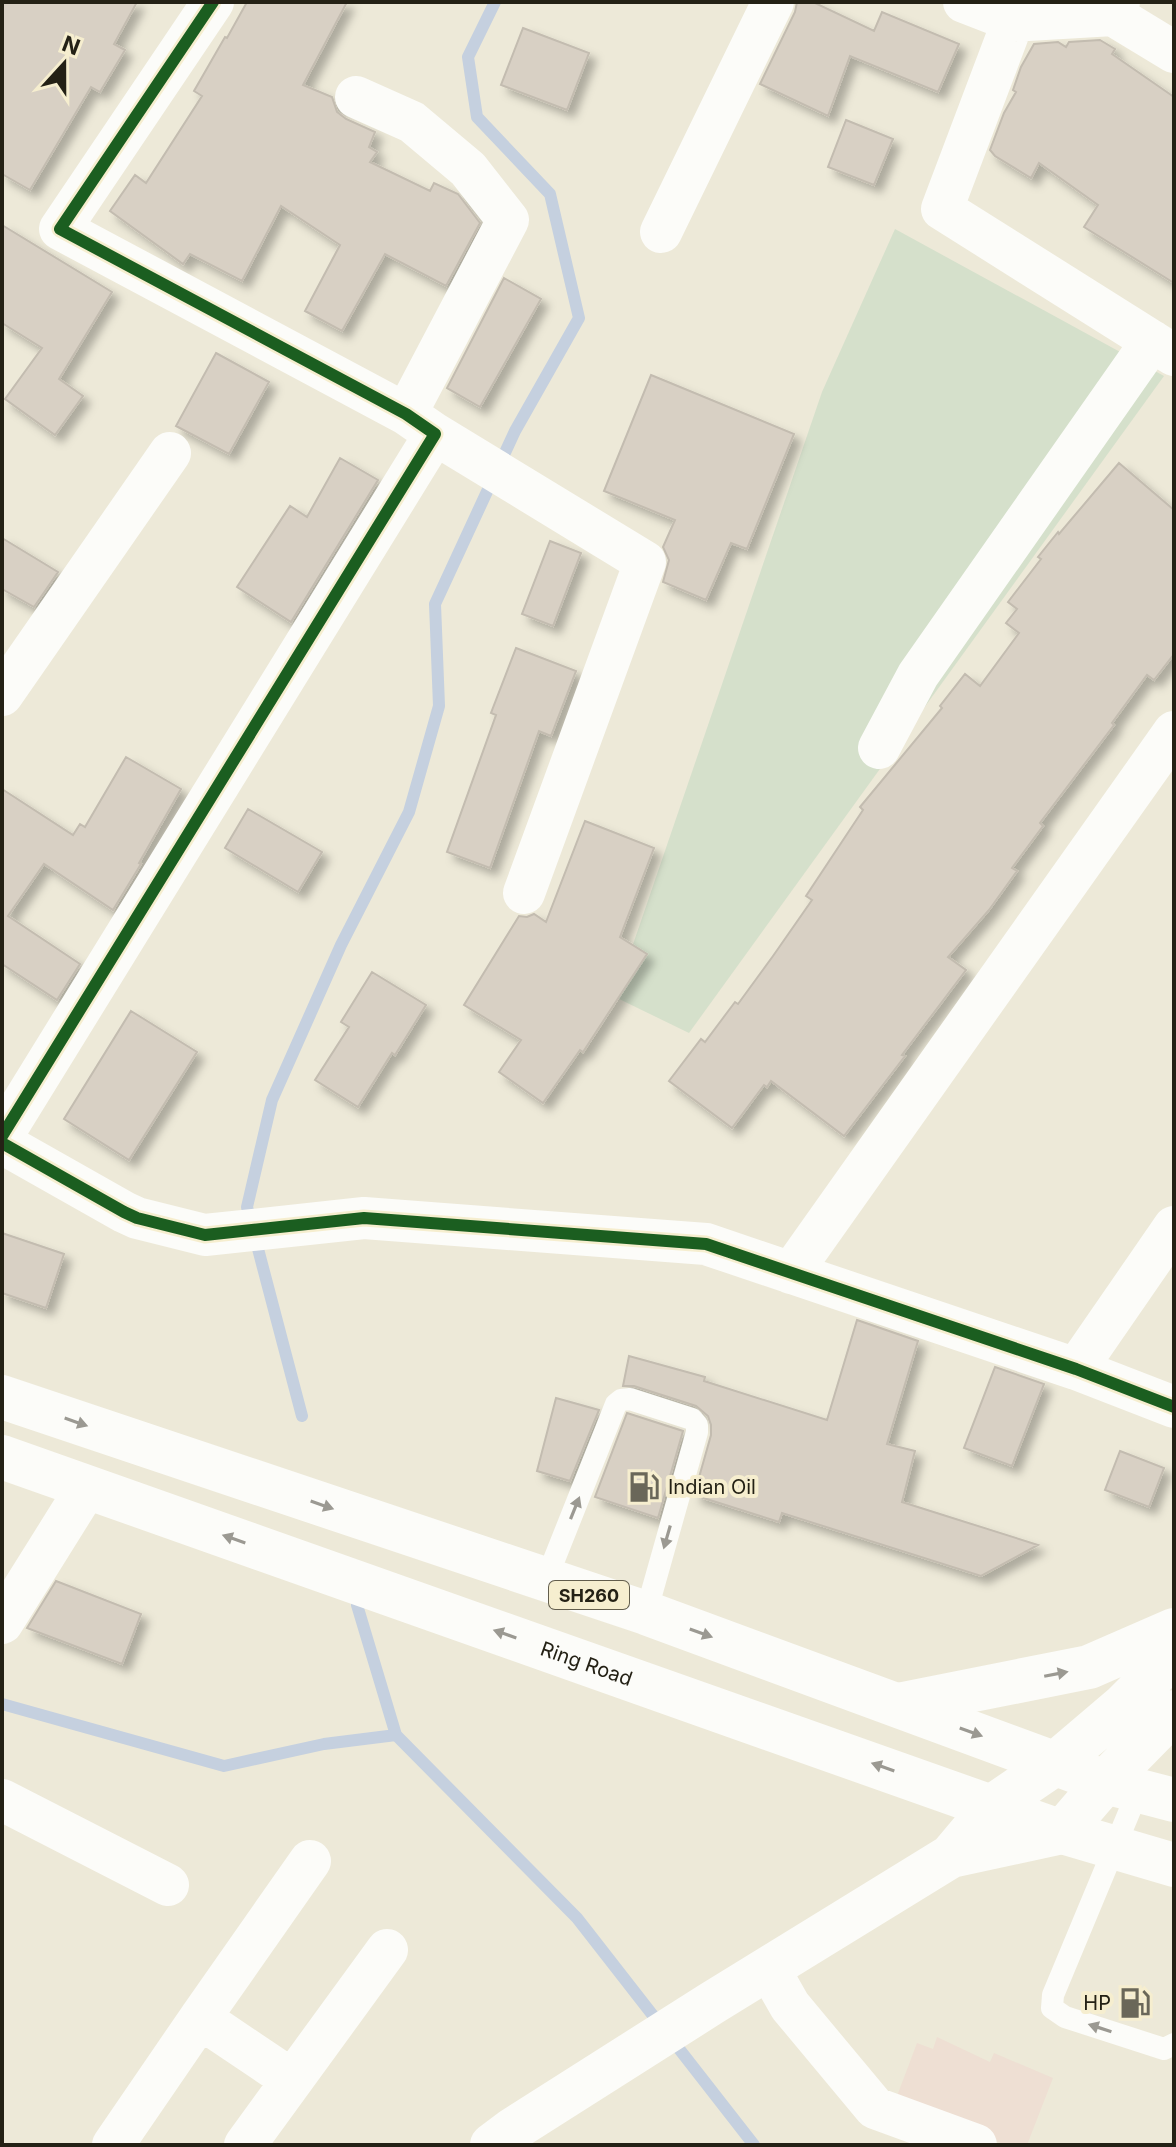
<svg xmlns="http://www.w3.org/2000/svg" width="1176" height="2147" viewBox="0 0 1176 2147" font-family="Inter,sans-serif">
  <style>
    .education { fill: #eedfd3 }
    .green { fill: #d5e0cb }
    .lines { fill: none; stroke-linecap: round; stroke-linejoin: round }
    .stream { stroke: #c5d0df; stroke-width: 12 }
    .building { fill: #d8d0c4; stroke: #c3bcb0; stroke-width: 2; filter: url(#shadow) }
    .lane { stroke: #fcfcf9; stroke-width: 22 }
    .street { stroke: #fcfcf9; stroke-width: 42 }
    .secondary { stroke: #fcfcf9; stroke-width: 44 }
    .highway { stroke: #fcfcf9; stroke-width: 44 }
    .cycleway-casing { stroke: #f6eecf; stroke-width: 17 }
    .cycleway { stroke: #1b5e20; stroke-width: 12 }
    .oneway { fill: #9b9992 }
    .labels { text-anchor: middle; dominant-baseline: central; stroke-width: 8; stroke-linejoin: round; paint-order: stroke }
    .shield { fill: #f6eecf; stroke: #635e4d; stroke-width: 2 }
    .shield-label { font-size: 18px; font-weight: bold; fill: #242115 }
    .poi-label { font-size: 20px; fill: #242115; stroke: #f6eecf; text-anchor: start }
    .street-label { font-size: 20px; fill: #242115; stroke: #f6eecf }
  </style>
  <defs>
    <filter id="shadow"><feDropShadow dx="7" dy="7" stdDeviation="4" flood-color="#0004"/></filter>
  </defs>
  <rect width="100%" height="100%" fill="#ede9d8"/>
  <path class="education" d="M937 2037 990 2062 994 2053 1053 2078 1027 2145H1006L894 2104 917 2043 933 2049Z"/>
  <path class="green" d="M895 229 1164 376 689 1033 615 997 822 392Z"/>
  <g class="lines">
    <path class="stream" d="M302 1416 247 1207 272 1100 341 945 409 812 439 706 435 604 515 431 579 318 550 194 477 117 468 57 495 2
      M357 1605 396 1735
      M2 1704 224 1766 324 1744 396 1735 577 1918 754 2145"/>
  </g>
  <path class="building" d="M2 2H137L114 44 125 50 100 92 91 87 30 190 2 174Z
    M247 2H347L303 85 332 97 337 112 346 119 375 132 369 147 377 152 370 162 430 191 434 183 458 194 480 223 446 286 385 254 342 331 305 311 340 245 281 206 242 281 190 254 183 264 110 211 135 175 146 183 202 96 194 91 225 37 227 38Z
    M797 2H813L874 31 882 12 959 44 938 92 850 56 828 116 760 84 795 12Z
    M523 28 589 53 567 110 501 85Z
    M1100 40 1115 49 1112 54 1174 97V283L1084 227 1098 205 1039 163 1031 178 995 156 990 150 1004 113 1016 92 1013 90 1021 67 1034 44 1058 42 1066 47 1069 42Z
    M846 120 893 139 874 185 828 167Z
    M2 225 112 292 59 379 83 396 55 435 5 399 42 348 2 323Z
    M504 278 541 299 480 407 447 388Z
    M216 353 269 382 229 454 176 426Z
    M651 375 794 434 747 549 731 543 706 600 663 582 669 560 663 547 675 520 604 491Z
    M340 458 378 480 291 622 237 587 290 506 307 517Z
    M1119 463 1174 510V654L1154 680 1147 675 1112 723 1114 725 1040 823 1043 826 1012 868 1017 871 989 910 948 957 966 970 902 1055 905 1056 844 1136 771 1081 767 1087 764 1085 732 1128 669 1081 701 1039 705 1042 735 1002 738 1004 773 956 812 900 806 896 863 810 860 807 942 708 940 706 965 674 980 686 1019 633 1006 623 1017 609 1008 602 1041 559 1038 557 1058 532 1059 534Z
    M2 538 58 572 34 607 2 589Z
    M550 541 581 553 553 626 522 614Z
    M516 648 576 671 551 736 539 731 490 868 447 852 496 715 491 713Z
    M126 757 181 789 139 863 141 864 113 910 44 864 8 916 80 964 57 1000 2 964V789L73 835 80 824 85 827Z
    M248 809 322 852 298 892 225 848Z
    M585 821 654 848 620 937 647 954 583 1052 580 1050 543 1103 499 1072 521 1040 464 1005 519 916 527 917 534 914 546 922Z
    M372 972 426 1005 395 1055 392 1053 358 1107 315 1080 349 1027 341 1022Z
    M131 1011 197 1052 129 1160 64 1119Z
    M2 1233 64 1254 46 1308 2 1293Z
    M857 1320 918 1341 887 1444 915 1451 902 1502 1038 1545 981 1576 782 1513 779 1522 694 1495 711 1435V1425L708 1416 696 1406 634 1386H623L629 1356 705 1377 704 1381 827 1420Z
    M995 1367 1044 1384 1012 1466 964 1448Z
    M556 1398 599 1410 570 1481 537 1471Z
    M627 1413 683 1431 658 1518 595 1497Z
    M1120 1451 1164 1468 1149 1507 1105 1490Z
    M56 1581 141 1614 122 1664 27 1628Z"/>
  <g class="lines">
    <path class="lane" d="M546 1580 616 1404 621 1400 630 1399 692 1419 697 1425V1432L646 1613
      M1138 1791 1053 1995 1052 2008 1065 2017 1164 2049 1174 2044"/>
    <path class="street" d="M964 2 1013 21 1113 15
      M1119 2 1113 15 1174 52
      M1013 21 942 209 1174 355
      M356 97 412 122 468 169 508 220 406 414
      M661 232 773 2
      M435 434 645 562 524 893
      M2 695 170 453
      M879 748 918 675 1152 341
      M2 1136 435 434 406 414 60 229 213 2
      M2 1143 124 1212 137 1218 205 1235 364 1218 706 1244 1076 1369 1174 1407
      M791 1273 1174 732
      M1076 1369 1174 1227
      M2 1623 87 1487
      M2 1800 168 1885
      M769 1969 790 2006 875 2108 976 2145
      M292 2080 200 2018 310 1861
      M113 2145 200 2018
      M245 2145 387 1950"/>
    <path class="secondary" d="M898 1705 1089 1667 1174 1630
      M951 1856 1062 1832 1105 1782 1174 1712
      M492 2145 512 2130 712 2003 951 1856 993 1806 1056 1763 1123 1706 1174 1655"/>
    <g class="highway">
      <path d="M2 1397 646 1613 1105 1782 1174 1800"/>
      <path id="s1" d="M2 1457 1062 1832 1174 1865"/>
    </g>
    <defs>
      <path id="cycleway" d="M2 1136 435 434 406 414 60 229 213 2
        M2 1143 124 1212 137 1218 205 1235 364 1218 706 1244 1076 1369 1174 1407"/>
    </defs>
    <use href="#cycleway" class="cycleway-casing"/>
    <use href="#cycleway" class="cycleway"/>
  </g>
  <defs><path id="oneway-solid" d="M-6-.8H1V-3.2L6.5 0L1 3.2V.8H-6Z" transform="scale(2)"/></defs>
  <g class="oneway">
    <use href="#oneway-solid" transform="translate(76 1422) rotate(19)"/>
    <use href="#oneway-solid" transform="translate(322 1505) rotate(19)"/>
    <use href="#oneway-solid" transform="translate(575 1508) rotate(-68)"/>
    <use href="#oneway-solid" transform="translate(667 1537) rotate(106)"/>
    <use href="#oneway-solid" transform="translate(234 1539) rotate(-161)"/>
    <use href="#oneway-solid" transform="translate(701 1633) rotate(20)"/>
    <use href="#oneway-solid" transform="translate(505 1634) rotate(-161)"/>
    <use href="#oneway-solid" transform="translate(1056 1674) rotate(-11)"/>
    <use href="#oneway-solid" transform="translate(971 1732) rotate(20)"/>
    <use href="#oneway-solid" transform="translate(883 1767) rotate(-161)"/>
    <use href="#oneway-solid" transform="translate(1100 2028) rotate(-162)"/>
  </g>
  <defs>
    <symbol id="fuel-bare" viewBox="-9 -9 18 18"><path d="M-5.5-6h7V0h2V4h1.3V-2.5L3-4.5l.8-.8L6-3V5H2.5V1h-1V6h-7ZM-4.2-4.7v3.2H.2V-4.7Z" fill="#6a6759" stroke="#f6eecf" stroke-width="2.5" paint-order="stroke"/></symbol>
  </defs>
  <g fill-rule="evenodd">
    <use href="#fuel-bare" x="622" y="1465" width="44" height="44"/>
    <use href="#fuel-bare" x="1113" y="1981" width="44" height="44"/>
  </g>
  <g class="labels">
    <rect class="shield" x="549" y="1581" width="80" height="28" rx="6"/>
    <g class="shield-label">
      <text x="589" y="1595">SH260</text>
    </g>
    <g class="poi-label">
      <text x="668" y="1487">Indian Oil</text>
      <text x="1111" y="2003" text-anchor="end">HP</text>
    </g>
    <g class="street-label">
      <text stroke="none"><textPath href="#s1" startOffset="620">Ring Road</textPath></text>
    </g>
  </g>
  <rect width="1176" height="2147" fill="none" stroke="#242115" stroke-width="8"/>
  <g transform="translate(64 64) rotate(21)" stroke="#f6eecf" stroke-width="6" paint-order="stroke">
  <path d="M0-6L14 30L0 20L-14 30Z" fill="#242115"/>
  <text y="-12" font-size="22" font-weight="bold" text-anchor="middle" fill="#242115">N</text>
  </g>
</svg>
